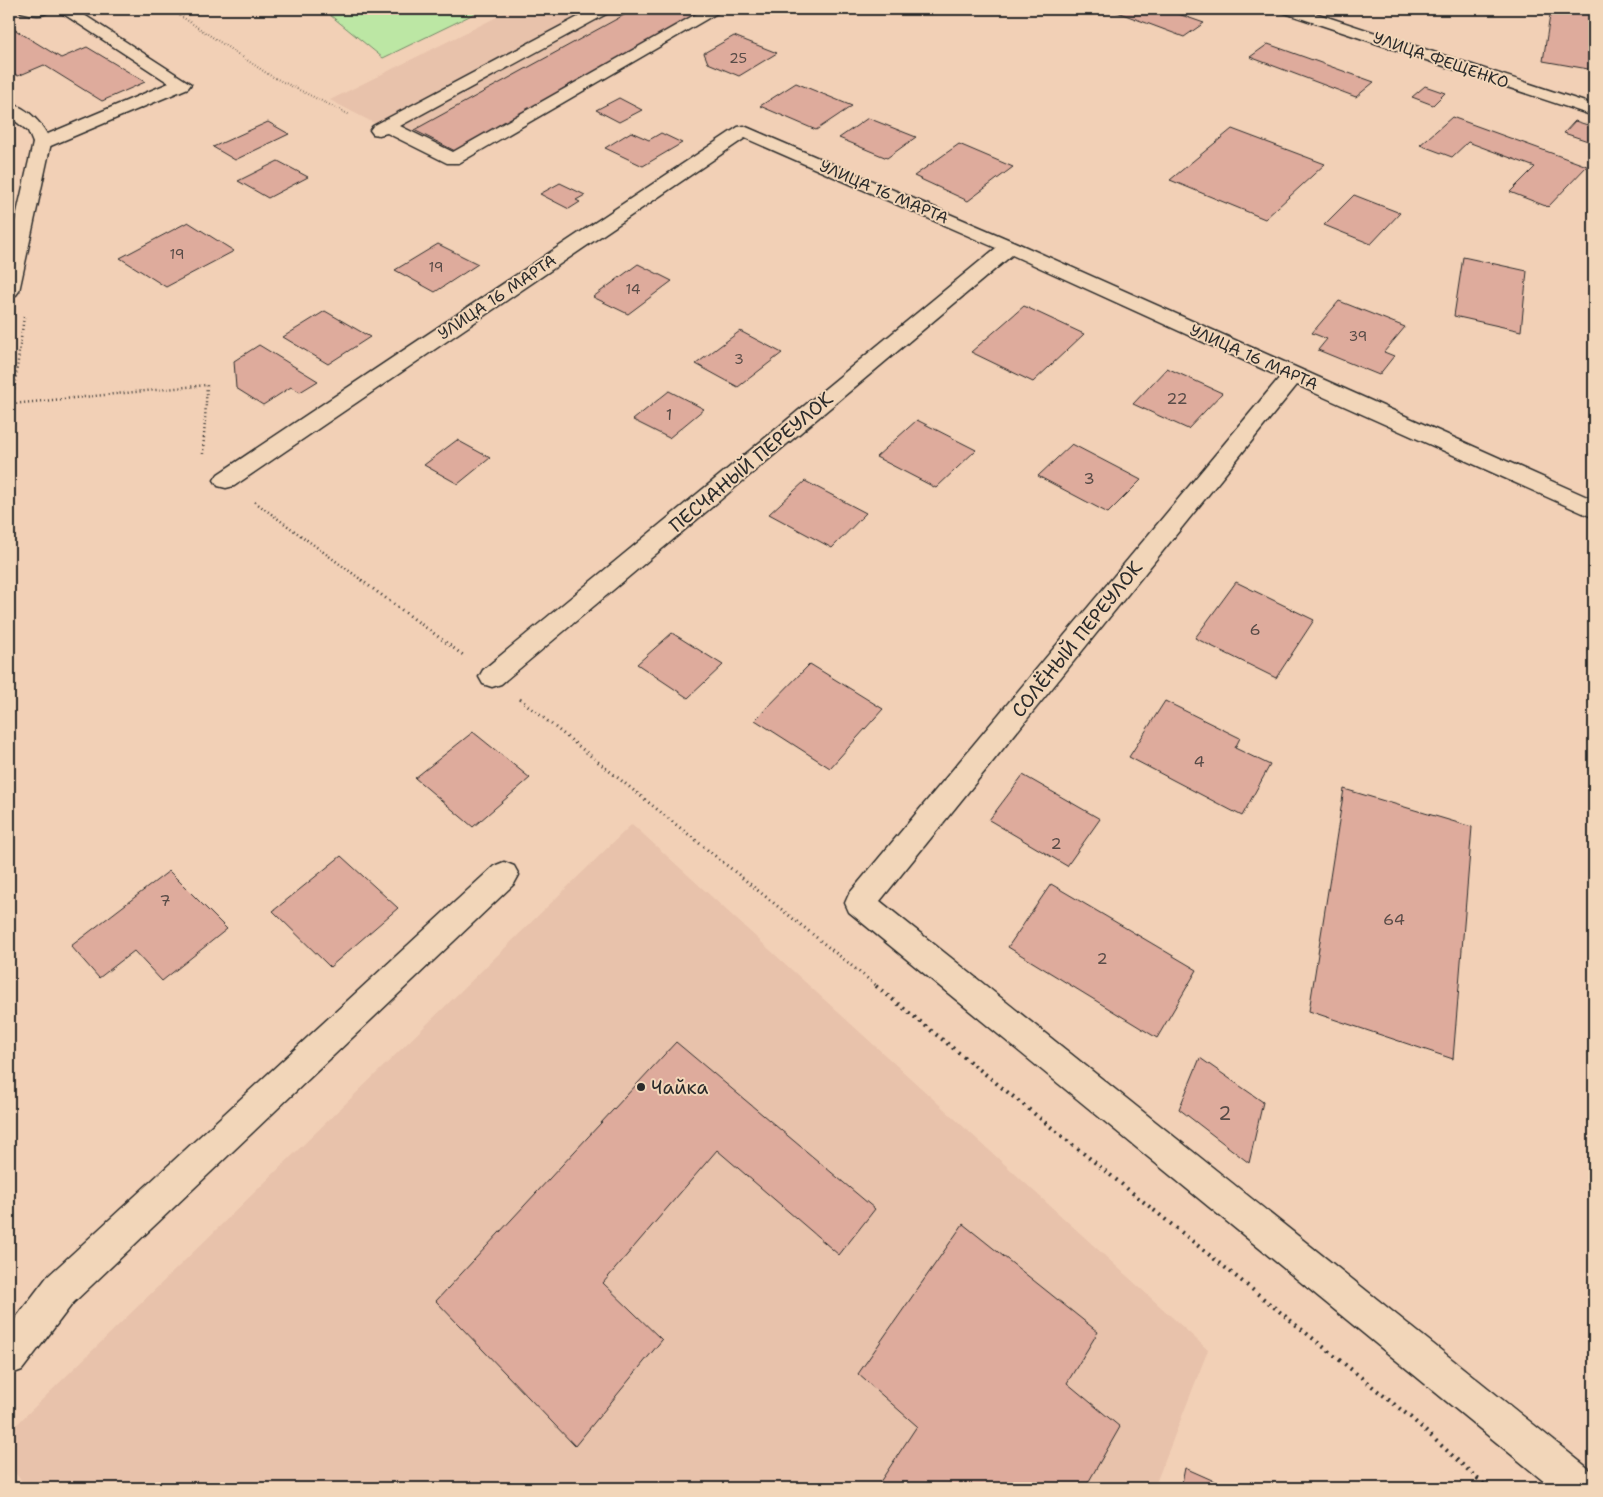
<svg xmlns="http://www.w3.org/2000/svg" width="1603" height="1497" viewBox="0 0 1603 1497" font-family="'Shantell Sans',sans-serif">
  <style>
    .built { fill: #e8c2ab }
    .green { fill: #bce7a4; stroke: #748968 }
    .building { fill: #deab9c; stroke: #2b2b2b }
    .lines { fill: none; stroke-linecap: round; stroke-linejoin: round }
    .service-casing { stroke: #2b2b2b; stroke-width: 3 }
    .minor-casing { stroke: #2b2b2b; stroke-width: 3 }
    .path-far3 { stroke: #2b2b2b; stroke-width: 2; stroke-dasharray: 0.5 2.5; stroke-linecap: butt }
    .path-far2 { stroke: #2b2b2b; stroke-width: 2.5; stroke-dasharray: 1 3; stroke-linecap: butt }
    .path-far1 { stroke: #2b2b2b; stroke-width: 3; stroke-dasharray: 1 4; stroke-linecap: butt }
    .path { stroke: #2b2b2b; stroke-width: 4; stroke-dasharray: 2 5; stroke-linecap: butt }
    .service { fill: #f2d6b9; fill-rule: evenodd }
    .minor { fill: #f2d6b9; fill-rule: evenodd }
    .poi-dot { fill: #2b2b2b; stroke: #f2d6b9; stroke-width: 2 }
    .labels { text-anchor: middle; dominant-baseline: central; stroke-width: 4; stroke-linejoin: round; paint-order: stroke }
    .far-number-label { font-size: 14px; fill: #584b47 }
    .far-street-label { font-size: 16px; fill: #2b2b2b; stroke: #f2d6b9 }
    .number-label { font-size: 16px; fill: #584b47 }
    .street-label { font-size: 19px; fill: #2b2b2b; stroke: #f2d6b9 }
    .poi-label { font-size: 19px; fill: #2b2b2b; stroke: #f2d6b9; text-anchor: start }
    .near-number-label { font-size: 19px; fill: #584b47 }
  </style>
  <rect width="100%" height="100%" fill="#f2d0b6"/>
  <filter id="ink" filterUnits="userSpaceOnUse"><feTurbulence type="fractalNoise" baseFrequency=".02" numOctaves="2"/><feDisplacementMap in="SourceGraphic" scale="10" xChannelSelector="R" yChannelSelector="G"/><feConvolveMatrix kernelMatrix="1 2 1 2 8 2 1 2 1" color-interpolation-filters="sRGB"/></filter>
  <g filter="url(#ink)">
    <path class="built" d="M513 9H726L454 165 330 100Z
      M632 824 1208 1350 1154 1488H27L9 1465V1432Z"/>
    <path class="green" d="M343 9H484L383 58 330 15Z"/>
    <path class="building" d="M635 9H710L459 153 414 130Z
      M1109 9H1164L1204 23 1184 37Z
      M1551 9H1594V70L1543 61Z
      M9 26 61 58 87 47 145 82 102 101 44 65 18 76 9 70Z
      M734 36 777 53 739 76 708 63 704 53Z
      M1268 44 1374 82 1356 97 1250 57Z
      M796 83 852 106 816 130 760 106Z
      M1425 86 1445 93 1433 105 1412 97Z
      M619 98 642 110 619 122 596 110Z
      M1452 117 1587 166 1548 207 1510 192 1535 167 1468 142 1452 157 1420 145Z
      M868 118 916 137 887 158 839 138Z
      M1575 121 1594 127V143L1564 133Z
      M268 122 289 134 235 160 213 147Z
      M1232 129 1325 164 1265 219 1170 180Z
      M631 132 649 140 661 133 682 143 643 166 605 148Z
      M959 144 1013 167 968 201 914 176Z
      M278 161 308 177 268 198 238 181Z
      M560 183 585 195 576 200 580 202 569 209 540 194Z
      M1354 195 1400 213 1371 244 1324 225Z
      M188 222 234 251 166 287 120 258Z
      M438 244 478 264 435 292 395 270Z
      M1463 257 1527 271 1521 331 1454 316Z
      M638 264 672 281 628 314 593 297Z
      M1339 301 1405 327 1384 352 1394 356 1379 375 1318 350 1327 339 1312 333Z
      M1024 306 1084 334 1033 382 971 352Z
      M325 311 370 337 328 364 283 337Z
      M740 331 782 353 738 387 696 364Z
      M259 345 318 381 300 392 291 387 263 405 236 388 234 361Z
      M1167 368 1222 393 1188 429 1133 404Z
      M669 391 704 409 669 438 633 420Z
      M917 420 976 450 936 488 876 457Z
      M457 440 490 458 458 484 424 465Z
      M1072 444 1141 480 1108 513 1038 476Z
      M805 481 866 513 832 548 769 514Z
      M1236 582 1314 620 1276 678 1195 638Z
      M672 633 723 665 688 698 637 664Z
      M810 664 883 709 830 768 755 720Z
      M1165 701 1240 738 1235 748 1270 765 1242 816 1129 757Z
      M473 732 530 778 473 827 415 778Z
      M1023 775 1100 819 1067 866 989 820Z
      M1344 789 1472 827 1453 1059 1309 1011Z
      M341 856 398 908 330 967 273 911Z
      M169 871 227 929 162 981 134 951 99 978 71 946Z
      M1051 884 1197 970 1157 1038 1008 947Z
      M676 1042 875 1209 839 1255 717 1150 603 1283 662 1340 575 1446 436 1301Z
      M1200 1058 1263 1102 1249 1163 1179 1109Z
      M963 1224 1098 1332 1067 1383 1120 1427 1085 1488H876L917 1426 858 1374Z
      M1185 1468 1230 1488H1181Z"/>
    <g class="lines">
      <defs>
        <path id="service" d="M19 9H51C44 18 32 15 21 12Z
          M56 9H75L191 84 188 88 48 147H36L33 143 36 139 169 83Z
          M593 9H612L610 12 400 126 453 152 705 9H724L459 163H447L387 133 379 135 373 134 370 130 373 126Z
          M744 126 1017 243 1594 500V518L1297 385 880 901 1594 1473V1488H1552L849 912 845 903 849 894 1280 377 1012 255 501 684 492 687 483 684 479 677 483 670 996 248 745 138 234 486 226 488 218 486 214 480 218 474 738 127Z"/>
        <path id="minor" d="M1280 9H1303L1594 105V116L1282 12Z
          M9 103C29 108 44 125 51 143L19 291 16 295 9 297V248L33 143 28 131 9 116Z
          M504 862 514 866 519 875 514 884 73 1303 22 1370 9 1375V1327L47 1277 494 866Z"/>
      </defs>
      <use href="#service" class="service-casing"/>
      <use href="#minor" class="minor-casing"/>
      <path class="path-far3" d="M170 9 271 76 350 115"/>
      <path class="path-far2" d="M24 317 12 404 207 385 203 454
        M9 420 12 404
        M255 502 363 581"/>
      <path class="path-far1" d="M361 580 463 655
        M520 699 878 987"/>
      <path class="path" d="M876 986 1409 1416 1488 1488"/>
      <use href="#service" class="service"/>
      <use href="#minor" class="minor"/>
    </g>
  </g>
  <circle class="poi-dot" cx="641" cy="1087" r="5"/>
  <g class="labels">
    <g class="far-number-label">
      <text x="738" y="58">25</text>
      <text x="177" y="254">19</text>
      <text x="436" y="267">19</text>
      <text x="633" y="289">14</text>
      <text x="1358" y="336">39</text>
      <text x="739" y="359">3</text>
    </g>
    <g class="far-street-label">
      <text transform="translate(1441 60) rotate(19)">УЛИЦА ФЕЩЕНКО</text>
      <text transform="translate(884 192) rotate(23)">УЛИЦА 16 МАРТА</text>
      <text transform="translate(497 297) rotate(-34)">УЛИЦА 16 МАРТА</text>
      <text transform="translate(1254 357) rotate(24)">УЛИЦА 16 МАРТА</text>
    </g>
    <g class="number-label">
      <text x="1177" y="398">22</text>
      <text x="669" y="414">1</text>
      <text x="1089" y="478">3</text>
      <text x="1255" y="629">6</text>
      <text x="1199" y="761">4</text>
      <text x="1056" y="843">2</text>
      <text x="165" y="900">7</text>
      <text x="1394" y="919">64</text>
      <text x="1102" y="958">2</text>
    </g>
    <g class="street-label">
      <text transform="translate(751 462) rotate(-40)">ПЕСЧАНЫЙ ПЕРЕУЛОК</text>
      <text transform="translate(1077 639) rotate(-51)">СОЛЁНЫЙ ПЕРЕУЛОК</text>
    </g>
    <g class="poi-label">
      <text x="651" y="1087">Чайка</text>
    </g>
    <g class="near-number-label">
      <text x="1225" y="1113">2</text>
    </g>
  </g>
  <rect width="1603" height="1497" fill="none" stroke="#f2d6b9" stroke-width="30"/>
  <rect x="15" y="15" width="1573" height="1467" fill="none" stroke="#2b2b2b" stroke-width="2" filter="url(#ink)"/>
</svg>
